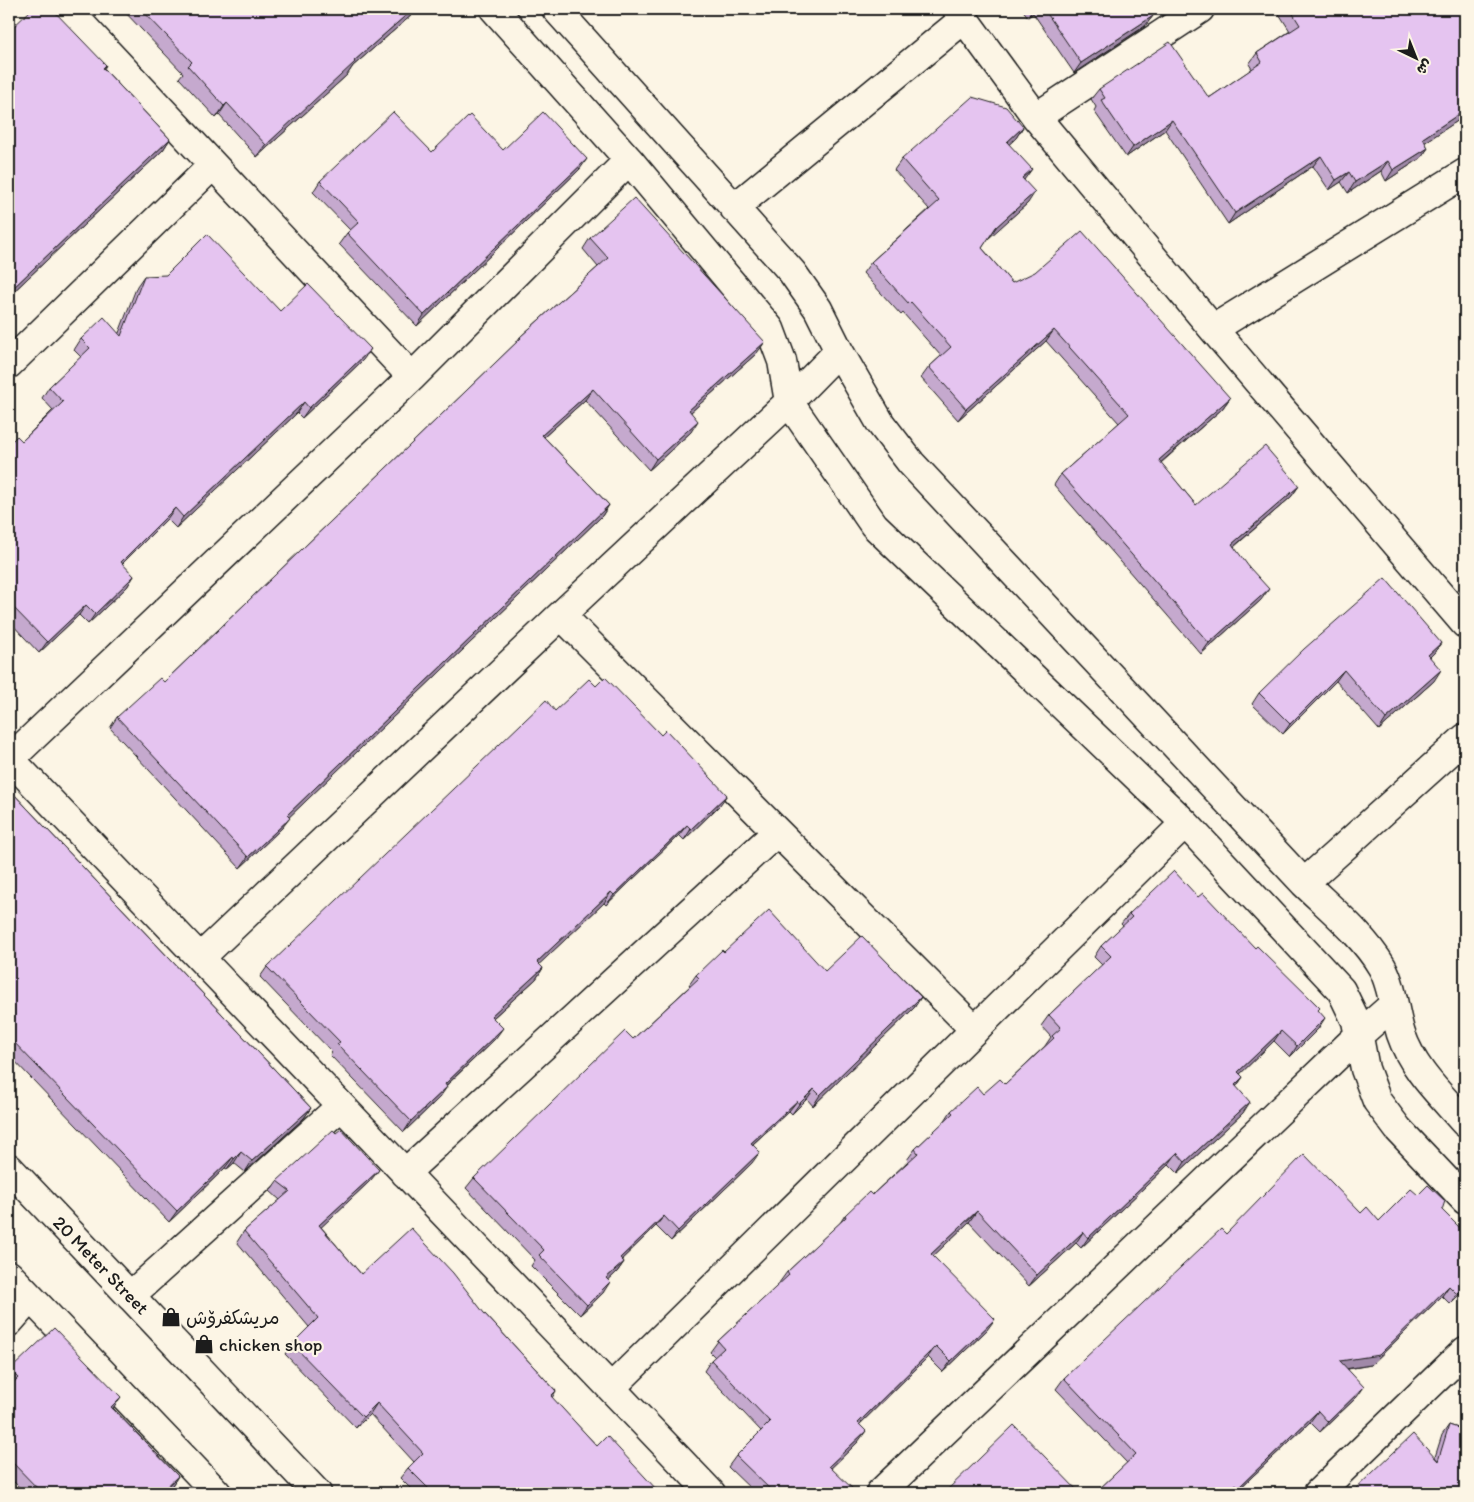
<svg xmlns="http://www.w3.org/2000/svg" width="1474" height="1502" viewBox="0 0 1474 1502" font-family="Itim,'Playpen Sans Arabic',sans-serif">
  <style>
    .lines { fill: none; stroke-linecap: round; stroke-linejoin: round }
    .minor-casing { stroke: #1c1c1c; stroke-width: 31 }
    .major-casing { stroke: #1c1c1c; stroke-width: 31 }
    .minor { stroke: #fcf5e5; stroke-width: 28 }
    .major { stroke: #fcf5e5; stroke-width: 28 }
    .wall { fill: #c5a9ce; stroke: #1c1c1c }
    .shaded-wall { fill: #a089a8; stroke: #1c1c1c }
    .building { fill: #e5c4f0; stroke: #1c1c1c }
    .labels { text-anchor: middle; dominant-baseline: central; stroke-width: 4.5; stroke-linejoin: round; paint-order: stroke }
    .street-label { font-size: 19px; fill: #1c1c1c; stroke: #fcf5e5 }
    .poi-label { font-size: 19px; fill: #1c1c1c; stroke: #fcf5e5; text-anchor: start }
  </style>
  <rect width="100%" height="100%" fill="#fcf5e5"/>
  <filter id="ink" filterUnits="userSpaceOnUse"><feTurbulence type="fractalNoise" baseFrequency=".02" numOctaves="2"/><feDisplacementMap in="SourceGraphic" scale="10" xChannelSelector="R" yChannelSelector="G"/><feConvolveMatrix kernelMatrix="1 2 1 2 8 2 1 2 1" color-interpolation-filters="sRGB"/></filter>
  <g filter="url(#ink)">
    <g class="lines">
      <defs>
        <path id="minor" d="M67 9 412 377
          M494 9 629 160 770 329 782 361 789 402 874 525 1185 823 1341 990 1356 1021 1365 1069 1377 1101 1398 1129 1465 1200
          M556 9 792 272 818 309 839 351 881 424 911 463 1304 883C1331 909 1363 935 1382 967 1393 987 1394 1012 1401 1034 1413 1070 1441 1095 1465 1123
          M957 9 1036 117 1213 329 1465 624
          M1036 117 1200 9
          M734 208 964 19
          M1213 329 1465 173
          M9 364 213 165
          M561 615 975 1030
          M9 758 711 1493
          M10 759 412 377 629 160
          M1304 883 1465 738
          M200 958 561 615 789 402 839 351
          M405 1173 777 832
          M130 1296 341 1106
          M611 1388 1185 823
          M880 1493 1359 1035 1393 1005
          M1318 1493 1465 1351"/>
        <path id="major" d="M9 1168 317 1493
          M9 1275 217 1493
          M9 1322 30 1298"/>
      </defs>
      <use href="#minor" class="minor-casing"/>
      <use href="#major" class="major-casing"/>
      <use href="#minor" class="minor"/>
      <use href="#major" class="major"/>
    </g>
    <path class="wall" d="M122 9H416L413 14 353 66 347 75 257 157 219 115 216 118 179 78 183 73Z
      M1022 9H1148L1153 16 1145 26 1074 73 1033 13 1028 17Z
      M1276 9H1465V116L1425 142 1428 148 1421 158 1386 181 1381 171 1348 193 1341 182 1329 190 1313 166 1228 224 1165 130 1126 157 1094 111 1096 107 1091 99 1099 89 1209 98 1252 69 1249 64 1257 53 1290 31Z
      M9 31 106 65 104 69 170 139 163 150 9 296Z
      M1023 127 1016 138 1009 144 1024 180 1028 203 989 237 982 248 1012 283 1230 398 1222 409 1161 463 1196 505 1299 486 1291 497 1234 547 1261 600 1201 654 1054 485 1061 474 1119 423 1046 341 958 420 921 378 929 367 941 356 903 313 901 315 863 273 871 262 929 209 894 170 902 159Z
      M503 150 580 169 417 326 339 244 347 233 350 230 313 192 320 181 432 152Z
      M590 238 757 353 691 412V432L649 470 585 400 544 437 609 505 602 516 289 817 282 828 240 868 110 728 117 717 164 682 516 343 520 337 598 267 583 249Z
      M144 276 280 311 363 360 302 418 297 413 176 528 167 519 122 564 134 576 127 587 88 624 79 615 39 653 9 621V444L22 441 53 410 42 398 49 387 81 357 74 350 81 339 119 333 137 286Z
      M1441 643 1434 653 1430 657 1434 681 1379 730 1336 681 1283 734 1252 704 1259 693Z
      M555 711 720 805 684 840 679 835 606 905 604 903 539 964 543 968 536 979 493 1018 495 1039 446 1086 440 1097 404 1132 330 1055 332 1052 260 977 267 967Z
      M9 789 311 1108 304 1118 245 1172 234 1163 227 1169 225 1168 169 1222 9 1055Z
      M1198 897 1320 1008 1318 1010V1029L1290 1057 1274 1041 1240 1074 1243 1077 1236 1087 1243 1113 1178 1173 1169 1164 1081 1248 1076 1243 1029 1286 969 1222 933 1256 987 1330 943 1372 928 1357 859 1425 858 1442 831 1468 855 1493H755L728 1467 736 1456 761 1431 704 1371 711 1360 715 1357 710 1352 718 1341 780 1284 779 1283 787 1272 840 1223 845 1215 872 1195 908 1161 907 1160 915 1149 944 1122 951 1111 983 1094 1005 1084 1045 1046 1051 1037 1041 1026 1049 1015 1102 965 1094 957 1101 946 1123 926 1121 924 1129 914Z
      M724 952 825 971 921 997 914 1008 813 1106 807 1099 792 1114 789 1111 752 1145V1163L671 1241 656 1226 622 1259 624 1262 617 1272 608 1280 603 1293 580 1315 531 1266 535 1260 466 1188 474 1178 633 1039 690 986 689 985 696 975Z
      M371 1180 321 1227 361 1274 484 1313 556 1391 552 1398 597 1446 657 1493H415L400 1478 408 1468 414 1462 370 1414 356 1428 285 1354 292 1344 309 1327 237 1242 244 1231 280 1200 270 1191 277 1181Z
      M1418 1195 1442 1210 1465 1289 1450 1304 1442 1296 1371 1365 1348 1369 1357 1397 1320 1432 1310 1422 1235 1493H1095L1127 1463 1056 1389 1064 1378 1226 1234 1361 1213 1379 1221Z
      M10 1370 113 1408 178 1476 171 1487 164 1493H25L9 1477V1372Z
      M1449 1425 1458 1428 1465 1493 1435 1457 1442 1435Z"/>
    <path class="shaded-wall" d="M413 9H416L413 14 353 66 347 75 257 157 266 145 354 61Z
      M1033 9H1036L1033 13 1028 17Z
      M1153 16 1145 26 1074 73 1081 63Z
      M227 103 219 115 216 118 224 106Z
      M1465 110V116L1415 149 1423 138Z
      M1172 120 1165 130 1126 157 1133 147Z
      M1023 127 1016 138 1000 153 1007 142Z
      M170 139 163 150 9 296V294L13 288Z
      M1428 148 1421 158 1386 181 1393 170Z
      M1321 156 1313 166 1228 224 1235 213Z
      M587 159 580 169 417 326 424 315Z
      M1388 161 1381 171 1348 193 1355 182Z
      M1032 169 1024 180 1022 178Z
      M1349 172 1341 182 1329 190 1336 180Z
      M1035 192 1028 203 989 238 996 227Z
      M1054 330 1046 341 958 420 966 409Z
      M765 342 757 353 681 421 689 410Z
      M371 349 363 360 302 418 309 408Z
      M593 389 585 400 534 446 542 435Z
      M1230 398 1222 409 1151 471 1159 460Z
      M304 402 297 413 176 528 183 517Z
      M698 421 691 432 649 470 656 459Z
      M1299 486 1291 497 1224 555 1232 544Z
      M609 505 602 516 280 826 287 815Z
      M175 508 167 519 113 573 121 562Z
      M134 576 127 587 88 624 95 614Z
      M1269 589 1261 600 1201 654 1209 643Z
      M86 605 79 615 39 653 47 642Z
      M1441 643 1434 653 1421 666 1428 655Z
      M1344 670 1336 681 1283 734 1290 724Z
      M1441 670 1434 681 1379 730 1386 719Z
      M727 795 720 805 684 840 691 829Z
      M290 818 282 828 240 868 248 857Z
      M687 825 679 835 606 905 614 895Z
      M611 892 604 903 530 973 537 962Z
      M543 968 536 979 484 1026 491 1016Z
      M921 997 914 1008 813 1106 820 1095Z
      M1325 1018 1318 1029 1290 1057 1297 1046Z
      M503 1028 495 1039 437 1094 445 1084Z
      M1281 1031 1274 1041 1231 1083 1238 1072Z
      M1243 1077 1235 1088V1085Z
      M447 1087 440 1097 404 1132 411 1121Z
      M814 1089 807 1099 792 1114 799 1104Z
      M797 1101 789 1111 743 1153 751 1143Z
      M1250 1102 1243 1113 1178 1173 1185 1162Z
      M311 1108 304 1118 245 1172 252 1161Z
      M241 1152 234 1163 227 1169 234 1159Z
      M760 1152 752 1163 671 1241 678 1231Z
      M1177 1153 1169 1164 1081 1248 1088 1238Z
      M233 1157 225 1168 169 1222 177 1211Z
      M379 1170 371 1180 312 1236 319 1225Z
      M977 1211 969 1222 924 1265 931 1254Z
      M664 1216 656 1226 613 1268 620 1258Z
      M1083 1232 1076 1243 1029 1286 1037 1275Z
      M624 1262 617 1272 599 1289 606 1278Z
      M610 1282 603 1293 580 1315 587 1305Z
      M1449 1286 1442 1296 1371 1365 1332 1371 1340 1361Z
      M1465 1286V1289L1450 1304 1457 1294Z
      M995 1319 987 1330 943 1372 951 1361Z
      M936 1346 928 1357 850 1434 858 1423Z
      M1364 1387 1357 1397 1320 1432 1328 1422Z
      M121 1397 113 1408 104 1417 111 1407Z
      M377 1403 370 1414 356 1428 363 1417Z
      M1318 1411 1310 1422 1235 1493H1234L1239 1487Z
      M866 1431 858 1442 822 1477 829 1466Z
      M178 1476 171 1487 164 1493H160Z
      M1236 1484 1230 1493H1227Z"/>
    <path class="building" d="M32 9H52L106 65 103 68 170 139 13 288 9 284V31Z
      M141 9H413L354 61 355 62 266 145 227 103 224 106 188 66 192 62Z
      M1044 9H1148L1153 16 1081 63Z
      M1290 9H1465V110L1423 138 1428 148 1393 170 1388 161 1355 182 1349 172 1336 180 1321 156 1235 213 1172 120 1133 147 1101 100 1105 98 1099 89 1170 42 1209 98 1262 62 1257 53 1300 25Z
      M972 97 1006 107 1023 127 1007 142 1032 169 1022 178 1035 192 996 227 982 248 1012 283 1035 272 1082 231 1230 398 1159 460 1196 505 1265 446 1299 486 1232 544 1249 567 1269 589 1209 643 1061 474 1129 414 1054 330 966 409 929 367 951 347 911 302 909 304 871 262 939 201 902 159Z
      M393 112 432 152 470 115 503 150 543 112 587 159 424 315 347 233 359 222 320 181Z
      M634 198 765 342 689 410 698 421 656 459 593 389 542 435 609 505 287 815 290 818 248 857 117 717 160 678 164 682 521 338 520 337 608 258 590 238Z
      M207 234 280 311 308 284 371 349 309 408 304 402 183 517 175 508 121 562 134 576 95 614 86 605 47 642 9 603V444L17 436 22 441 63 402 49 387 90 348 81 339 104 317 121 336 144 276 166 275Z
      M1385 578 1441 643 1428 655 1441 670 1386 719 1344 670 1290 724 1259 693 1304 649Z
      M605 677 661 735 666 730 727 795 691 829 687 825 614 895 611 892 537 962 543 968 491 1016 503 1028 445 1084 447 1087 411 1121 337 1044 340 1042 267 967 546 700 555 711 589 679 596 686Z
      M9 789 311 1108 252 1161 241 1152 234 1159 233 1157 177 1211 9 1037Z
      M1174 871 1198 897 1203 893 1255 948 1257 946 1320 1008 1318 1010 1325 1018 1297 1046 1281 1031 1238 1072 1243 1077 1235 1085 1250 1102 1185 1162 1177 1153 1088 1238 1083 1232 1037 1275 977 1211 931 1254 995 1319 951 1361 936 1346 858 1423 866 1431 829 1466 856 1492 855 1493H774L736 1456 770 1422 711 1360 724 1348 718 1341 789 1275 787 1272 846 1217 845 1215 869 1192 872 1195 918 1153 915 1149 953 1113 951 1111 977 1087 983 1094 1000 1079 1005 1084 1054 1038 1052 1036 1061 1028 1049 1015 1111 956 1101 946 1132 917 1129 914Z
      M769 910 825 971 862 936 921 997 820 1095 814 1089 799 1104 797 1101 751 1143 760 1152 678 1231 664 1216 620 1258 624 1262 606 1278 610 1282 587 1305 539 1255 544 1250 474 1178 625 1031 633 1039 699 978 696 975 722 950 724 952Z
      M341 1129 379 1170 319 1225 361 1274 411 1228 453 1273 484 1313 556 1391 551 1396 597 1446 607 1436 658 1491 656 1493H433L408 1468 423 1453 377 1403 363 1417 292 1344 318 1318 244 1231 290 1191 277 1181 333 1130 336 1133Z
      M1304 1154 1361 1213 1367 1207 1379 1221 1411 1189 1418 1195 1428 1185 1445 1201 1442 1210 1465 1233V1286L1457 1294 1449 1286 1379 1355 1340 1361 1364 1387 1328 1422 1318 1411 1239 1487 1236 1484 1227 1493H1095L1136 1454 1064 1378 1221 1229 1226 1234Z
      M54 1328 121 1397 111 1407 178 1476 160 1493H42L9 1459V1387L18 1378 10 1370Z
      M1465 1422V1493H1351L1413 1434 1438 1461 1449 1425 1458 1428Z
      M1014 1425 1080 1493H944Z"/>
  </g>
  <defs>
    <symbol id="shop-bare" viewBox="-9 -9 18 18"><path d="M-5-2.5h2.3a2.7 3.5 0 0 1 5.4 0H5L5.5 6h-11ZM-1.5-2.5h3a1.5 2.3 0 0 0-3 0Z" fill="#1c1c1c" stroke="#fcf5e5" stroke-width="2.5" paint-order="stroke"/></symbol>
  </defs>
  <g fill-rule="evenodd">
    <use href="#shop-bare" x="157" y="1303" width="28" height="28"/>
    <use href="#shop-bare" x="190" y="1330" width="28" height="28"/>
  </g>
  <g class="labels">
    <g class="street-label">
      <text transform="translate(101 1265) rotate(46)">20 Meter Street</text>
    </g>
    <g class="poi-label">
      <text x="186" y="1317">مریشکفرۆش</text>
      <text x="219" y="1344">chicken shop</text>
    </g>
  </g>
  <rect width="1474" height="1502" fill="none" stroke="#fcf5e5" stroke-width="30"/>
  <rect x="15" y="15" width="1444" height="1472" fill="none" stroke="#1c1c1c" stroke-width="2" filter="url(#ink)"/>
  <g transform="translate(1416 58) rotate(137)" stroke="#fcf5e5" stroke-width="4" paint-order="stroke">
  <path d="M0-4L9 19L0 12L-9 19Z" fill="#1c1c1c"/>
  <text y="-8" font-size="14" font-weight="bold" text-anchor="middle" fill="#1c1c1c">ش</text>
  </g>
</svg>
